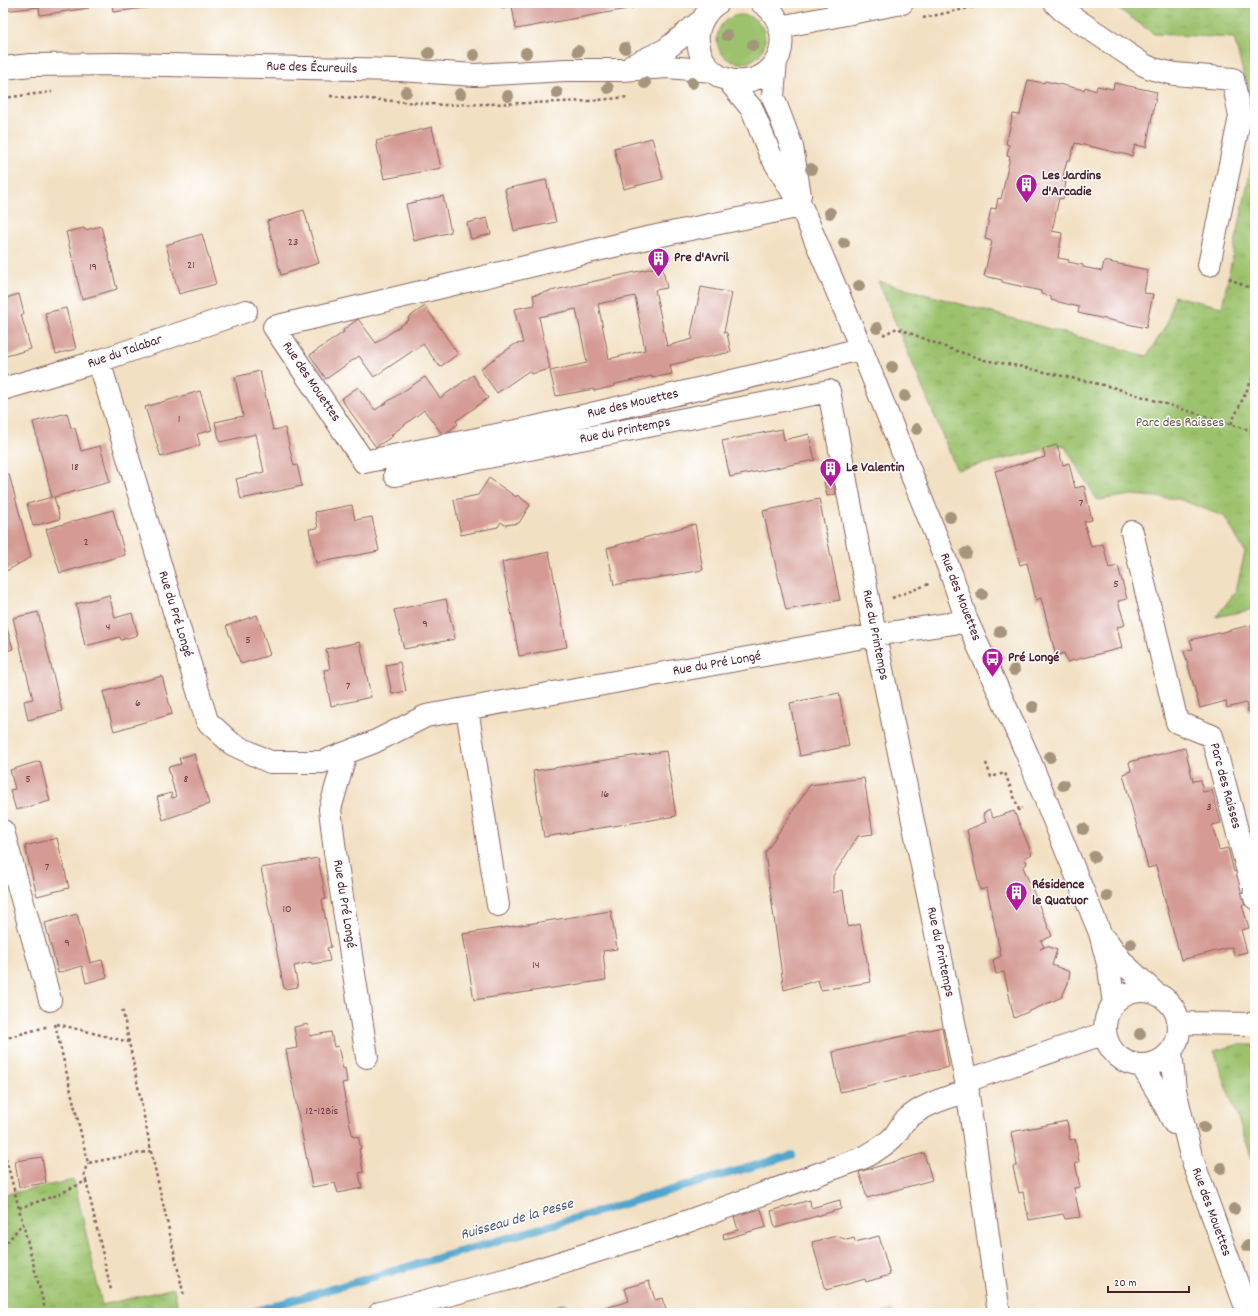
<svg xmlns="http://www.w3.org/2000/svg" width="1258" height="1316" viewBox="0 0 1258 1316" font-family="Dekko,sans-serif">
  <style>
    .green { fill: #9cc26d; stroke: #73704c }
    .park { fill: url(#park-tufts); stroke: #73704c }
    .water { fill: url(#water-waves); stroke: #4c627c }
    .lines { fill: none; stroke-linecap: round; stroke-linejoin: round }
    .stream { stroke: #4fa5cc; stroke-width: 8 }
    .building { fill: #d49a93; fill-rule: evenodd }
    .minor-casing { stroke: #856360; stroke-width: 24 }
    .path { stroke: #856360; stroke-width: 2.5; stroke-dasharray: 3 3; stroke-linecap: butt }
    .minor { stroke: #fff; stroke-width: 22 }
    .tree { fill: #a6957c }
    .labels { text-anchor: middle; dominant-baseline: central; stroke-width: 3; stroke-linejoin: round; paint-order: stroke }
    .number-label { font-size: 12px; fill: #6c3e45 }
    .street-label { font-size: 14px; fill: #4a1f2b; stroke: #fff }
    .poi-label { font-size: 14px; font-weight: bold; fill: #4a1f2b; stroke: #fff; text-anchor: start }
    .park-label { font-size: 14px; fill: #675842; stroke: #fff }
    .water-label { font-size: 15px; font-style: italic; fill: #4c5b73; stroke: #fff }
  </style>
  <defs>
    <pattern id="park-tufts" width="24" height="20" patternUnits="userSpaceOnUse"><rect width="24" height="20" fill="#9cc26d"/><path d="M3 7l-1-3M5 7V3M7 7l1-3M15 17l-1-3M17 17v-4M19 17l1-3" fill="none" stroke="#88a65f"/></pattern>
    <pattern id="water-waves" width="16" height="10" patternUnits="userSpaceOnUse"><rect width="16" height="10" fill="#4fa5cc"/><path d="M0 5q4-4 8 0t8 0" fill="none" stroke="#4486a6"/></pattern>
  </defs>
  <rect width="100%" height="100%" fill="#fff"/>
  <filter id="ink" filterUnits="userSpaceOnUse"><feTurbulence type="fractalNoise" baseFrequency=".025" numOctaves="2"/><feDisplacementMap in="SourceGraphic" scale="8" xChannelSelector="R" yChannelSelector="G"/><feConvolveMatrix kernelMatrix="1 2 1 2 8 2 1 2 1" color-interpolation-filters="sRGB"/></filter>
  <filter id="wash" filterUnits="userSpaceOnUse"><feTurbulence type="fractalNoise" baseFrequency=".012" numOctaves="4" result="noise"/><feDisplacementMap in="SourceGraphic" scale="16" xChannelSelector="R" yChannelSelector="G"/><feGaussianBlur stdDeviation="0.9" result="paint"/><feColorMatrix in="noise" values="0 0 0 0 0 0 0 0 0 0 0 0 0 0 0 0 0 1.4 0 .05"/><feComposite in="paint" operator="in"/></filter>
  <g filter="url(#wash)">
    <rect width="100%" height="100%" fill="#f2e0c2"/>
    <path class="green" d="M717 39a24 24 0 1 1 48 0a24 24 0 1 1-48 0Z"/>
    <path class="park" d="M1111 3H1255V117L1234 38 1154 34Z
      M1255 148V609L1216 617 1236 591 1245 552 1225 517 1179 499 1133 495 1097 500 1064 445 957 470 878 281 1147 356 1167 324 1174 296 1222 307Z
      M1237 1045H1255V1167L1214 1051Z
      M74 1180 102 1305 174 1288 179 1313H3V1195Z"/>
    <path class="water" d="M565 1303 568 1313H531Z"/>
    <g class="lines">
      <path class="stream" d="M249 1313 792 1155"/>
    </g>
    <g id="blocks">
      <path class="building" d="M3 3H93V4L89 5V8L40 15 39 7 3 11Z
        M112 3H153V7L113 12Z
        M501 3H633V8L516 29 512 6 502 8Z
        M1028 80 1044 83 1045 81 1084 90 1085 87 1096 91 1097 86 1113 89 1114 83 1157 92 1146 147 1135 145 1132 156 1075 143 1070 160H1067L1062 181 1066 182 1063 199 1059 198 1052 231 1062 233 1058 258 1069 260 1068 262 1083 265V267L1102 271 1104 261 1148 270 1144 293 1153 294 1146 328 1078 313 1079 307 1051 300V296L1041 294V291L1002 282V280L984 276 992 241 985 239 991 208 996 209 998 198 1001 199 1010 157 1007 156 1009 145 1006 144 1013 114 1020 115Z
        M432 127 441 168 384 179 376 141Z
        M652 138 663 179 624 189 614 148Z
        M546 180 556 222 514 231 505 189Z
        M443 196 451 232 414 241 406 204Z
        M304 210 319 263 281 275 267 221Z
        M487 218 491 234 471 239 467 223Z
        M101 226 117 289 82 299 66 232 84 228 85 230Z
        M202 234 216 284 179 294 166 245Z
        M662 266 667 288 655 290 667 346 693 339 691 334 701 287 732 293 724 332 727 333 731 352 670 365 672 374 652 378V376L615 384V386L594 391V389L556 396 550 371 587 363 576 309 539 317 550 369 531 374 530 370 497 393 480 369 515 344 523 343 514 309 535 305 533 295ZM635 296 645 350 609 359 598 304Z
        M19 294 24 314 21 315 31 349 3 357V299Z
        M425 306 458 354 440 367 423 344 374 377 359 356 326 379 310 355 344 332 343 330 358 319 376 343 409 320 408 318Z
        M66 308 76 349 56 354 45 313Z
        M260 371 273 430 285 428 294 466 297 465 302 486 241 499 236 479 264 472 256 434 220 442 215 422 243 416 235 377Z
        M473 375 488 398 456 421 458 424 443 435 424 410 391 435 393 436 376 447 341 399 358 387 375 410 425 377 440 398Z
        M200 391 212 430 197 434 200 445 161 457 145 407Z
        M67 413 71 428H75L81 451 100 446 110 482 54 497 60 519 33 526 27 504 52 497 33 422Z
        M782 429 784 440 809 434 815 460 730 477 722 441Z
        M1057 445 1063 465 1069 463 1075 488 1084 486 1092 520 1084 522 1091 547 1103 544 1109 568 1118 566 1127 599 1118 601 1125 625 1117 627 1122 648 1067 662 1064 653 1056 656 1041 598 1036 600 1027 563 1020 565 995 471 1045 457 1043 449Z
        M9 474 31 557 3 573V475Z
        M489 478 516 497 517 495 530 505 519 523 505 525 501 522 498 527 461 535 454 500 478 495Z
        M832 479 836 494 827 496 824 482Z
        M819 499 840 600 786 610 763 511Z
        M352 505 355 520 372 517 379 551 316 563 309 529 318 528 315 512Z
        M113 510 125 555 60 573 46 529Z
        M695 524 703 570 614 585 607 548Z
        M549 552 567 647 519 656 502 562Z
        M109 595 115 618 132 613 138 635 121 640 120 637 85 646 76 604Z
        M446 599 455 639 404 649 394 610Z
        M38 612 62 711 28 720 24 701 33 699 13 618Z
        M3 614 13 649 3 652Z
        M257 615 270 655 241 664 226 626Z
        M1255 624V711L1248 712 1246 703 1227 708 1226 701 1200 708 1184 651 1193 649 1190 640Z
        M360 642 371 697 331 706 324 670 330 669 326 649Z
        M400 662 406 691 392 694 386 665Z
        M162 676 172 714 114 731 103 692Z
        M839 693 849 746 800 756 790 703Z
        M1185 748 1193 781 1201 780 1203 792 1212 790 1221 823 1212 825 1219 850 1228 848 1234 872 1242 870 1251 903 1242 905 1249 928 1241 930 1247 952 1234 955 1232 947 1181 960 1156 866 1148 868 1123 774 1131 771 1129 762Z
        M666 751 676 816 544 837 533 771Z
        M194 754 209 804 163 820 157 797 171 793 172 798 176 797 168 767 181 764 179 758Z
        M40 761 50 801 16 810 10 790 15 789 10 770Z
        M864 778 873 834 858 836 833 876V893L843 890 848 927 860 924 871 982 821 990 818 980 784 990 765 853 810 785Z
        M989 810 993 818 1014 811 1032 854 1025 858 1027 864 1023 867 1052 936 1041 941 1044 947 1040 949 1047 946 1057 950 1052 965 1070 972 1068 983 1062 997 1014 1018 1004 972 996 974 993 960 1001 956 987 888 980 890 967 830 986 822 983 814Z
        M57 838 69 888 37 896 25 846Z
        M318 858 326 899 322 900 331 947 327 948 330 961 312 964 311 962 294 966 298 987 284 989 261 868Z
        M611 911 617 949 603 951 606 980 474 1000 463 934Z
        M77 914 90 963 102 960 107 977 86 983 82 966 58 973 45 923Z
        M308 1024 310 1036 331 1032 334 1047 338 1046 343 1069 345 1068 347 1082 342 1083 350 1125 353 1137 358 1136 361 1149H359L363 1172 359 1173 362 1188 338 1193 335 1183 312 1187 286 1050 297 1048 294 1027Z
        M942 1027 949 1067 840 1092 833 1052Z
        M1067 1121 1070 1140 1075 1139 1079 1162 1075 1163 1080 1187 1074 1188 1080 1217 1065 1219 1063 1214 1029 1220 1023 1192 1019 1193 1013 1167 1017 1165 1011 1132Z
        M924 1153 932 1180 867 1198 859 1172Z
        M42 1157 46 1183 19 1187 15 1161Z
        M810 1200 811 1208 840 1200 841 1209 775 1228 771 1211Z
        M761 1209 766 1227 724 1239 723 1234 738 1230 734 1216Z
        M837 1236 847 1240 854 1238 855 1242 879 1236 890 1275 866 1282 865 1279 826 1290 812 1242Z
        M649 1281 655 1300 662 1298 667 1313H597L596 1311 629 1301 625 1288Z
        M892 1309 893 1313H881Z"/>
    </g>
  </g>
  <g filter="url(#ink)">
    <use href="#blocks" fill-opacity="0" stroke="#856360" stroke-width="1"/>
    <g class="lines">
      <defs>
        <path id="minor" d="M718 3C706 10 696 27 698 42 705 101 789 90 781 33 779 20 773 10 762 3
          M1055 3 1062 10 1144 65 1153 69 1175 74 1233 79 1240 117 1209 265
          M780 27 902 3
          M776 61 773 97 792 147 800 195
          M633 65 665 50 701 21
          M3 68 31 65 118 64 400 70 475 75 565 70H621L668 67 712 71
          M727 79 752 109 770 154 801 206 861 348 952 576 967 621 1027 754 1100 933 1109 968 1114 1004
          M801 206 647 238 274 327 364 462 536 427 813 362 861 348
          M99 361 207 721 232 744 270 762H322L374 742 426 716 875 635 967 621
          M3 389 99 361 246 311
          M395 475 829 391 875 635 966 1081 999 1313
          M1132 532 1177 722 1212 736 1255 898
          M467 709 498 905
          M346 753 330 809 335 852 367 1057
          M3 831 50 1000
          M1106 940 1123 963 1154 992
          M1105 1028a37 37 0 1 1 74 0a37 37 0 1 1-74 0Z
          M1179 1023 1255 1024
          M1171 1052 1175 1090 1191 1156 1248 1313
          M1142 1066 1160 1096 1174 1123
          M966 1081 1105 1033
          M380 1313 512 1278 669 1228 865 1157C876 1150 887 1145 895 1135 899 1130 901 1124 906 1120 923 1104 946 1098 968 1091"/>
      </defs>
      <use href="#minor" class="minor-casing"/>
      <path class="path" d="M923 18 992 3
        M330 96 444 105 530 103 589 101 628 97
        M3 98 52 92
        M1229 278C1237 283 1247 286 1255 291
        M883 335 897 328 945 347 984 360 1013 365 1112 387 1255 432
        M1231 424 1255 373
        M892 598 929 584
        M986 763 991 777 1005 773 1019 810 1022 808
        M55 1024 88 1163 151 1151 122 1007
        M57 1024 129 1042
        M3 1039 49 1026
        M3 1147 46 1313
        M151 1151 184 1296
        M86 1181 111 1290
        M19 1208 57 1195 86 1181 84 1172 88 1163
        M3 1247 23 1223
        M130 1313 145 1309"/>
      <use href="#minor" class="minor"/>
    </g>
    <g class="tree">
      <circle cx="727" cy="35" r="6"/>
      <circle cx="753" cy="45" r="6"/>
      <circle cx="625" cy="48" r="6"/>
      <circle cx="578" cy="51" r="6"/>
      <circle cx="429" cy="53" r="6"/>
      <circle cx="526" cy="53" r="6"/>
      <circle cx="474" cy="55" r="6"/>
      <circle cx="645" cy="83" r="6"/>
      <circle cx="692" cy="83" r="6"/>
      <circle cx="608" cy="88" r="6"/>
      <circle cx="406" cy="92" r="6"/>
      <circle cx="557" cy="93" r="6"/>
      <circle cx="460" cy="94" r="6"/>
      <circle cx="508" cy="96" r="6"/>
      <circle cx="811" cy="169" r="6"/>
      <circle cx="830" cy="213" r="6"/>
      <circle cx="844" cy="243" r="6"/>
      <circle cx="859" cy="286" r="6"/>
      <circle cx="877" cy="328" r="6"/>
      <circle cx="892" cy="367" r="6"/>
      <circle cx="905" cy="396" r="6"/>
      <circle cx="917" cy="429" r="6"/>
      <circle cx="950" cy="517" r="6"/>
      <circle cx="966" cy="553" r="6"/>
      <circle cx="982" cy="594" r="6"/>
      <circle cx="1000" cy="632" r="6"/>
      <circle cx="1014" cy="670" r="6"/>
      <circle cx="1033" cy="707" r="6"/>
      <circle cx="1050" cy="757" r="6"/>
      <circle cx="1063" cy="785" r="6"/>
      <circle cx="1083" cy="829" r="6"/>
      <circle cx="1094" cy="857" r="6"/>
      <circle cx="1107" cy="896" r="6"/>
      <circle cx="1131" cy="944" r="6"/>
      <circle cx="1140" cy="1034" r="6"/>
      <circle cx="1204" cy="1127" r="6"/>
      <circle cx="1221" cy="1168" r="6"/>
      <circle cx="1234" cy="1209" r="6"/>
      <circle cx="1248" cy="1246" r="6"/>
    </g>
  </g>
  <defs>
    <symbol id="building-pin" viewBox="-11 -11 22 30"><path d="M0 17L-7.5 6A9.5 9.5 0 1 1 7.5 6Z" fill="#b5179e" stroke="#fff"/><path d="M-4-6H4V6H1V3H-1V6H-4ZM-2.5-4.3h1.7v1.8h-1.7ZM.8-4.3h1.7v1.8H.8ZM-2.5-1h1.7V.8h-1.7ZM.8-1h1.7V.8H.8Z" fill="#fff"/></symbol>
    <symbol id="bus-pin" viewBox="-11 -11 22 30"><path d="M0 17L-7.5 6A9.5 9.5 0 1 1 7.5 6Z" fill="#b5179e" stroke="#fff"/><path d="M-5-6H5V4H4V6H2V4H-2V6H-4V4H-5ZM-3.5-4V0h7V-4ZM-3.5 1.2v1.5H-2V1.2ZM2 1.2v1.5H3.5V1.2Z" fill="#fff"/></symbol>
  </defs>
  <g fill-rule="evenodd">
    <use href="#building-pin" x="1014" y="172" width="25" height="34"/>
    <use href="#building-pin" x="646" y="246" width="25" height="34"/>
    <use href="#building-pin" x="818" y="456" width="25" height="34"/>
    <use href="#bus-pin" x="980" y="646" width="25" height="34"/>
    <use href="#building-pin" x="1004" y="880" width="25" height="34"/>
  </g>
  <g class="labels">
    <g class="number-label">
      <text x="293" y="242">23</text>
      <text x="191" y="265">21</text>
      <text x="93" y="267">19</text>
      <text x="179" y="419">1</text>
      <text x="75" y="467">18</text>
      <text x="1081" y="503">7</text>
      <text x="86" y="542">2</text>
      <text x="1116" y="584">5</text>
      <text x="425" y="624">9</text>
      <text x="108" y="627">4</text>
      <text x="248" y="640">5</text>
      <text x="348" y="686">7</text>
      <text x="138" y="703">6</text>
      <text x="28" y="779">5</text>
      <text x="186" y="779">8</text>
      <text x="605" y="794">16</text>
      <text x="1209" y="807">3</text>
      <text x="47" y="867">7</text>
      <text x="1242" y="891">1</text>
      <text x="287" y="909">10</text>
      <text x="67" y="943">9</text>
      <text x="536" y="965">14</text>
      <text x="322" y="1111">12-12Bis</text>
    </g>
    <g class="street-label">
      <text transform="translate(312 68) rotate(2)">Rue des Écureuils</text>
      <text transform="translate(125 352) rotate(-19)">Rue du Talabar</text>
      <text transform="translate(311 382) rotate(56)">Rue des Mouettes</text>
      <text transform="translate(633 404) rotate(-13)">Rue des Mouettes</text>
      <text transform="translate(625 431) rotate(-11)">Rue du Printemps</text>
      <text transform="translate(960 597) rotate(69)">Rue des Mouettes</text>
      <text transform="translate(175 614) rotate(73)">Rue du Pré Longé</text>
      <text transform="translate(875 635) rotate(79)">Rue du Printemps</text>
      <text transform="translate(717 664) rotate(-10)">Rue du Pré Longé</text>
      <text transform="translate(1225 786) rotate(75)">Parc des Raisses</text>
      <text transform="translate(344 904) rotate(81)">Rue du Pré Longé</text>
      <text transform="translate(940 952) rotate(78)">Rue du Printemps</text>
      <text transform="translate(1211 1212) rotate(70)">Rue des Mouettes</text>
    </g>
    <g class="poi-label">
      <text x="1042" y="176">Les Jardins<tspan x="1042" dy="16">d'Arcadie</tspan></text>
      <text x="674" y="258">Pre d'Avril</text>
      <text x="846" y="468">Le Valentin</text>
      <text x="1008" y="658">Pré Longé</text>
      <text x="1032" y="885">Résidence<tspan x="1032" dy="16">le Quatuor</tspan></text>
    </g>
    <g class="park-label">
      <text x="1180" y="423">Parc des Raisses</text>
    </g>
    <g class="water-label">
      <text transform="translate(517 1220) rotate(-16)">Ruisseau de la Pesse</text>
    </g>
  </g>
  <rect width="1258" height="1316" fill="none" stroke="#fff" stroke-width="16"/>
  <path d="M1108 1286v6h81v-6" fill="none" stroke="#4a1f2b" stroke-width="2"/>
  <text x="1114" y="1286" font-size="12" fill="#4a1f2b" stroke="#ffffff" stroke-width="3" paint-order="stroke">20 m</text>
</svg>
